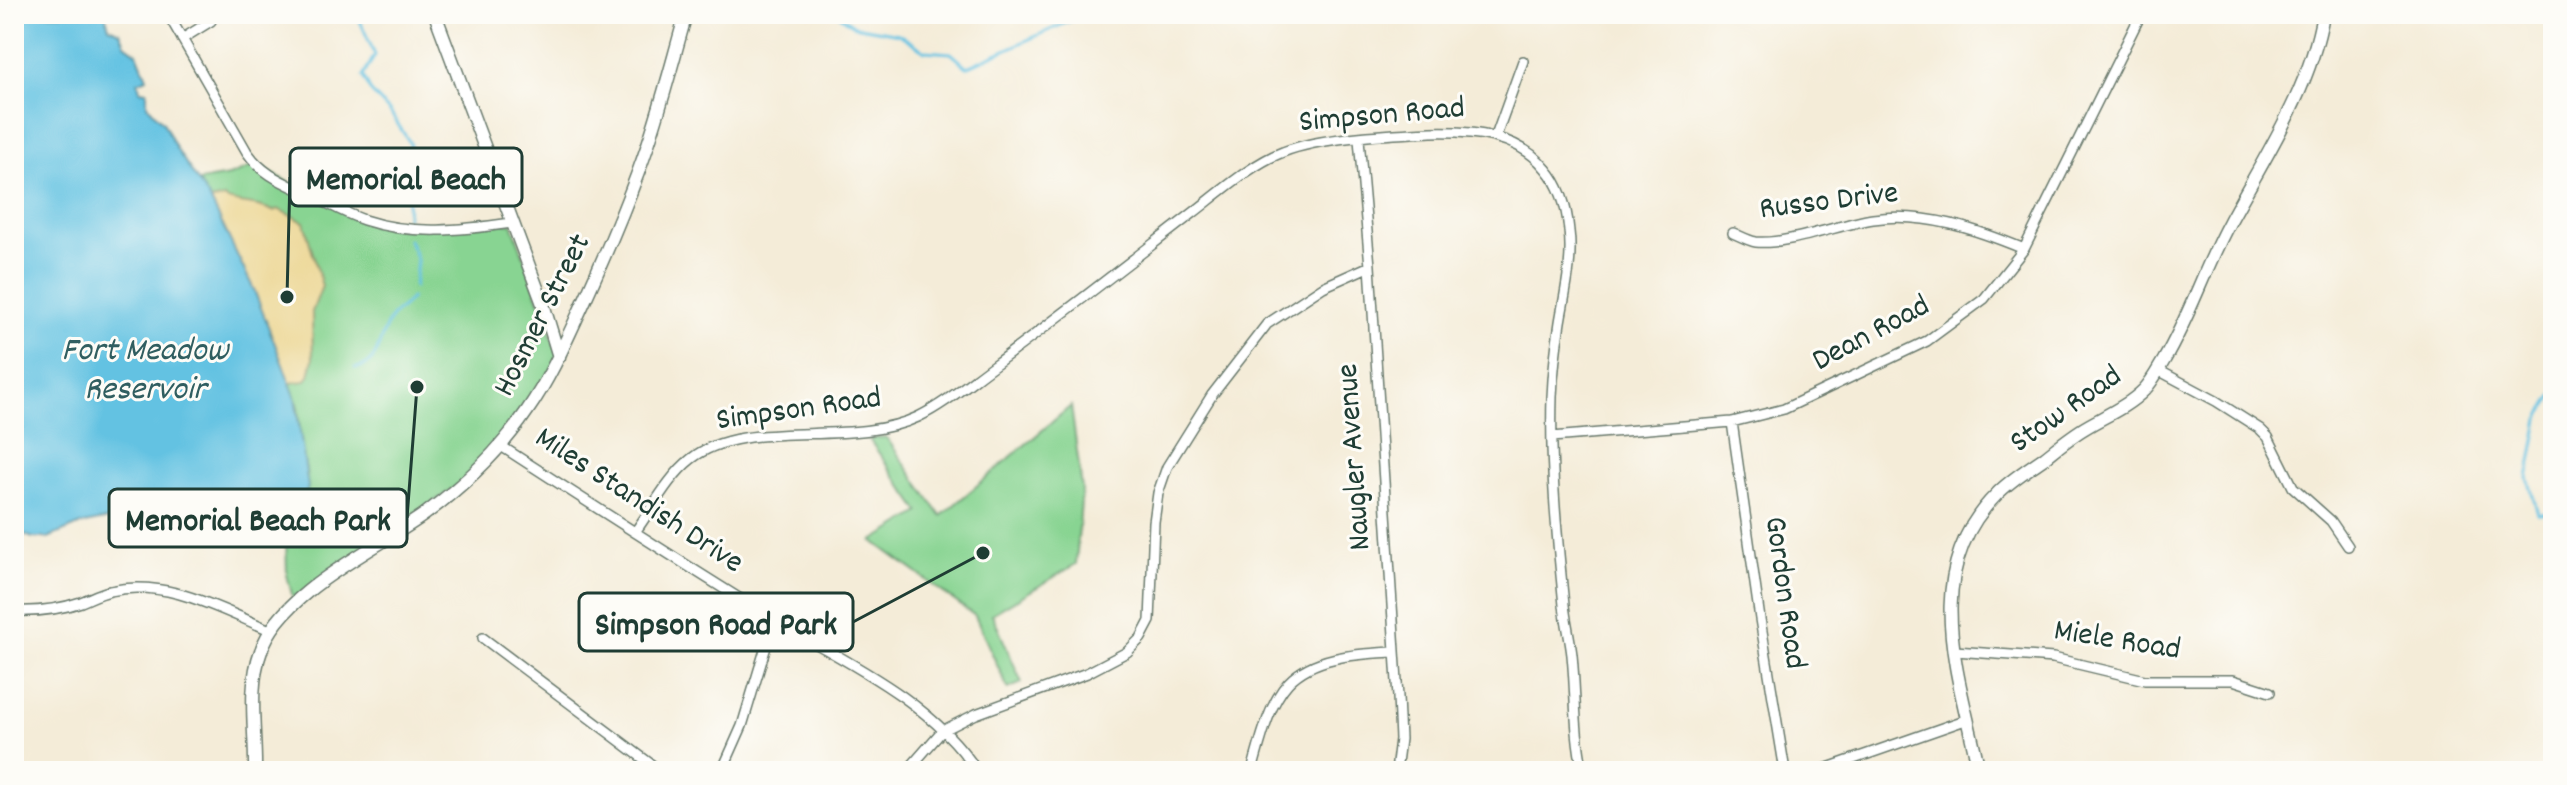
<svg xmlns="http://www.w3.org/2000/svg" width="2567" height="785" viewBox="0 0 2567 785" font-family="Dekko,sans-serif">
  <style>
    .green { fill: #88d492; stroke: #548863; stroke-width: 2 }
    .sand { fill: #eeda9e; stroke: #868c69; stroke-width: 2 }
    .water { fill: #64c2e2; stroke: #42808b; stroke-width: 2 }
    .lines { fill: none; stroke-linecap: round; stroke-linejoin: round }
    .stream { stroke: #64c2e2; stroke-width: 3 }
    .minor-casing { stroke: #6a7a6d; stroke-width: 12 }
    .tertiary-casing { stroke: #6a7a6d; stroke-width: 15 }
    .minor { stroke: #fff; stroke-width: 9 }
    .tertiary { stroke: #fff; stroke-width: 12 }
    .labels { text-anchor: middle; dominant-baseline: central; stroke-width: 6; stroke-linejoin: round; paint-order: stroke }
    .street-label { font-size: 32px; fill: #1f3d34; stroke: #fdfcf7 }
    .water-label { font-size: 34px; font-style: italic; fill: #305e60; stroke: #fdfcf7 }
    .leader { fill: none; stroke: #1f3d34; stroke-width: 3 }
    .callout-dot { fill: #1f3d34; stroke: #fdfcf7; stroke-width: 3 }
    .callout { fill: #fdfcf7; stroke: #1f3d34; stroke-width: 3 }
    .callout-label { font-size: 34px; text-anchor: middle; font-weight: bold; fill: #1f3d34 }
  </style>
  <rect width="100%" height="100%" fill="#fdfcf7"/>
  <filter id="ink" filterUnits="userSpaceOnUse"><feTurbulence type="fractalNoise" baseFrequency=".0125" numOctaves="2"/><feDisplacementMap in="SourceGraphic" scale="16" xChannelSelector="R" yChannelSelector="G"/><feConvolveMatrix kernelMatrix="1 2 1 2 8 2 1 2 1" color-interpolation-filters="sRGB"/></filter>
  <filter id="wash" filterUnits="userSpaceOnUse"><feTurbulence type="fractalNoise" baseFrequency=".006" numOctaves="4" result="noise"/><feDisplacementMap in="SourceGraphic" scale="32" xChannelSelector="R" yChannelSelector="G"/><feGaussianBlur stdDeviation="1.8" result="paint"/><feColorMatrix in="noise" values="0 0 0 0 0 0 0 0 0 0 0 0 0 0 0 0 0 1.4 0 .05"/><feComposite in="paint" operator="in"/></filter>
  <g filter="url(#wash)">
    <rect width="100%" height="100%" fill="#f4ecd8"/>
    <path class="green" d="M256 165 325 202 397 228 512 223 559 357 550 374 470 476 294 602 287 575 286 536 291 531 307 475 301 447 298 406 254 290 199 181 229 176Z
      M1071 406 1082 489 1076 564 992 614 1022 683 1008 689 975 616 873 541 920 512 869 439 886 437 941 516Z"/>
    <path class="sand" d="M224 198C236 206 255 202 273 211L278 209 304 222 322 286 312 312 313 359 309 376 305 381 290 383 254 290 211 201Z"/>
    <path class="water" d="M17 14H105L109 27 120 32 125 44 137 53 147 78 138 82 140 90 147 91V105L163 122 177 150 211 201 254 290 295 396 308 487 298 520 286 536H269L242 519 203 524 174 512 133 507 110 519 79 525 48 538H33L14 531V18Z"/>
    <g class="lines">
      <path class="stream" d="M357 14 375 55 363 76 371 92 390 112 410 143 407 217
        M838 14 854 26 899 34 925 51 951 53 967 67 1086 14
        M409 240 417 260 414 287
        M355 368C382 366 377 334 392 317 398 309 406 306 411 298
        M2553 396 2539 419 2528 478 2538 514 2553 513"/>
    </g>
  </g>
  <g filter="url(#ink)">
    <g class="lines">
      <defs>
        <path id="minor" d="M168 14 247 152C263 175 283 182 308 194 326 202 344 213 364 220 412 236 462 230 512 223
          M182 39 211 21
          M1496 136 1523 61
          M1359 139 1370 266 1398 697 1400 739 1396 771
          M1733 233C1740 236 1749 241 1756 242 1788 245 1840 224 1873 219 1924 211 1978 230 2024 249
          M2158 370 2216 401 2260 429 2268 437 2293 487 2331 521 2348 546
          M1732 422 1760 619 1785 771
          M1552 437 1732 422 1784 409 1927 341 1984 299 2024 249 2141 14
          M501 446C586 501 671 556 758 610 831 655 929 696 977 771
          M635 532C652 509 668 477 691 459 745 416 850 449 918 417 945 404 969 383 994 365 1061 316 1127 264 1193 213 1219 193 1253 163 1283 152 1320 137 1390 134 1431 132 1473 131 1518 134 1546 169 1561 186 1567 209 1569 231 1573 261 1565 292 1560 322 1556 347 1553 372 1552 397 1550 466 1557 537 1564 605 1566 622 1570 638 1572 655 1576 695 1574 731 1583 771
          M14 611C38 612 58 610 81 602 91 598 100 593 110 591 167 578 219 609 270 630
          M483 638 660 771
          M1955 651 2053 658 2145 680H2233L2270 692
          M722 771 742 726 774 620
          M907 771 942 731 976 714 1087 673 1127 652 1141 638 1150 621 1154 522 1158 493 1167 467 1212 395 1267 324 1323 287 1370 266
          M1252 771C1260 743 1268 705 1288 683 1314 655 1360 654 1395 652
          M1819 771 1968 719"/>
        <path id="tertiary" d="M435 14 543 304 559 357
          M255 771C256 732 247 688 261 651 281 591 375 550 425 514 464 485 500 451 527 411 550 378 566 341 583 304 603 260 622 216 639 170 658 120 671 66 686 14
          M1979 771C1960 678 1918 573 1996 495 2010 480 2027 470 2044 458 2058 447 2072 435 2088 426 2107 415 2128 406 2144 390 2152 382 2158 370 2164 360 2190 316 2205 267 2229 223 2265 156 2310 90 2323 14"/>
      </defs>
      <use href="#minor" class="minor-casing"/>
      <use href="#tertiary" class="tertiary-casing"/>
      <use href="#minor" class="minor"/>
      <use href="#tertiary" class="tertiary"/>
    </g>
  </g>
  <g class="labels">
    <g class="street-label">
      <text transform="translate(1382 117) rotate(-5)">Simpson Road</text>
      <text transform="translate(1829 203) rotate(-7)">Russo Drive</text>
      <text transform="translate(544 316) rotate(-63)">Hosmer Street</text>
      <text transform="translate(1872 335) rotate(-28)">Dean Road</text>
      <text transform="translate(799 411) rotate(-8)">Simpson Road</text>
      <text transform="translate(2067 411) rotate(-35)">Stow Road</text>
      <text transform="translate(1356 457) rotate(-94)">Naugler Avenue</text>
      <text transform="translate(638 502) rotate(33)">Miles Standish Drive</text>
      <text transform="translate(1783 593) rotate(82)">Gordon Road</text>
      <text transform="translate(2117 642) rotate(9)">Miele Road</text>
    </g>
    <g class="water-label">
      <text x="145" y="352">Fort Meadow<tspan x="145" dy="39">Reservoir</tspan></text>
    </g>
  </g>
  <path class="leader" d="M287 297L290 177M417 387L407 518M983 553L853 622"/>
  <g class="callout-dot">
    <circle cx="287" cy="297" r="8"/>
    <circle cx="417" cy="387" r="8"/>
    <circle cx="983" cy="553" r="8"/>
  </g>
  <g class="callout">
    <rect x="290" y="148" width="232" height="58" rx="8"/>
    <rect x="109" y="489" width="298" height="58" rx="8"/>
    <rect x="579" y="593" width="274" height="58" rx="8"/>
  </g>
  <g class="callout-label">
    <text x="406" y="189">Memorial Beach</text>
    <text x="258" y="530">Memorial Beach Park</text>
    <text x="716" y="634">Simpson Road Park</text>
  </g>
  <rect width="2567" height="785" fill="none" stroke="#fdfcf7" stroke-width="48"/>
</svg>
